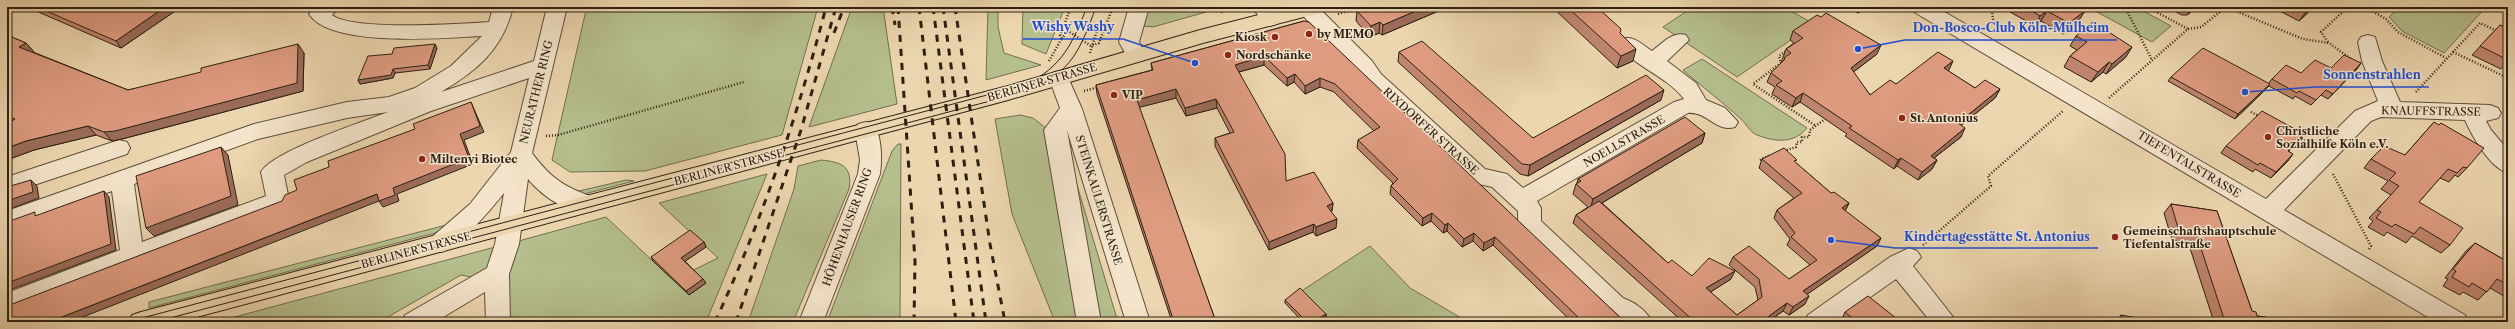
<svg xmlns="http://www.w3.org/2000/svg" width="2515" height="329" viewBox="0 0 2515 329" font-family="'Libre Caslon Text',serif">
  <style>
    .green { fill: #b5be8d; stroke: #716f50 }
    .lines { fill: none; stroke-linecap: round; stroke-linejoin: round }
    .minor-casing { stroke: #5d4e3a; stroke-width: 2 }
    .major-casing { stroke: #2d2013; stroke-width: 2 }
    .path { stroke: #2d2013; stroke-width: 2.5; stroke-dasharray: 1 2; stroke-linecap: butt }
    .minor { fill: #f3e4cb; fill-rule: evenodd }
    .major { fill: #ecd6af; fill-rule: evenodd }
    .tram { stroke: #2d2013; stroke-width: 1 }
    .rail { stroke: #2d2013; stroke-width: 3; stroke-dasharray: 7 7; stroke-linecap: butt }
    .wall { fill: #bf856e; stroke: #2d2013 }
    .shaded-wall { fill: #9b6c5a; stroke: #2d2013 }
    .building { fill: #de9b80; stroke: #2d2013 }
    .poi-dot { fill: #8f2418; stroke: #f3e4cb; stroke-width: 1.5 }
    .labels { text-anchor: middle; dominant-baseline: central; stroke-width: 3; stroke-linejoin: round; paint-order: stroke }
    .poi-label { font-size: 11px; font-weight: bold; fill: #2d2013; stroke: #f3e4cb; text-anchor: start }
    .street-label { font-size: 11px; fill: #2d2013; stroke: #f3e4cb }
    .leader { fill: none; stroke: #1d4ed8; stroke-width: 1.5 }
    .callout-dot { fill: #1d4ed8; stroke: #f3e4cb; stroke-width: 1.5 }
    .callout-label { font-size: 12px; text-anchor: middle; font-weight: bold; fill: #1d4ed8; stroke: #f3e4cb; stroke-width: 3; stroke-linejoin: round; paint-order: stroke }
  </style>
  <rect width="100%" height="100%" fill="#ecd6af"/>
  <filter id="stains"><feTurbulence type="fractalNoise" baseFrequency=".005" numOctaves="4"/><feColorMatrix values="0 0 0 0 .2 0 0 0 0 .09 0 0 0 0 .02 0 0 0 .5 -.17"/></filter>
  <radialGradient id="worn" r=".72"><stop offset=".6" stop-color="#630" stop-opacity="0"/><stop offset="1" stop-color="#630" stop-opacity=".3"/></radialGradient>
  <path class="green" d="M589 7H818L782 135 645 171 570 172 552 160 586 10Z
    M852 7H883L897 104 809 127Z
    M988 7H998V27L1004 53 1041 65 986 80Z
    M1023 7H1065L1046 54 1022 44Z
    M1149 7H1211L1212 8 1206 12 1153 27 1142 26Z
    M1693 7H1784L1814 24 1737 77 1663 27Z
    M2088 7H2136L2171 26 2152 42Z
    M2399 7H2486L2444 53 2402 31 2389 17Z
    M1702 59 1807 128C1794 144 1775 142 1757 135 1751 133 1746 124 1742 120 1723 102 1702 87 1683 70Z
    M1020 115 1033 118 1064 142 1118 322H1055L1012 214 995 119Z
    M898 144H901L900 322H827L892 151Z
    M821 160C841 162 853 166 849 189L793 322H748L794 189 798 166Z
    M767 174 706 322H505L503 283 515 242 606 217 673 280 718 258 659 203Z
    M626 180 634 181 584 194 575 192Z
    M454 223 435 233 149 308V302Z
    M499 246 481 279 461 275 379 322H216Z
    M1370 246 1410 288 1468 322H1318L1300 292Z"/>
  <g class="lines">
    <defs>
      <path id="minor" d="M315 7H339L332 15C353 31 459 24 489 22L493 7H513C503 49 477 71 441 92L534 61 547 7H567L532 153C551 179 566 188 596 198L599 204 596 210C572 218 543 197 528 179L519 244 509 274 510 322H486L485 292 435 322H402L405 315 487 268 495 244 504 193C494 206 457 250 441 252 438 252 434 250 432 249L428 243 432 237 470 204 511 152 529 78 431 111 307 162 284 175 289 200 286 206 7 313V293L120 250 112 191 7 229V211L254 124 347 102 389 97 415 88 451 66 482 36C445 38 330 48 309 14ZM388 112C363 122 273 151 261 172L266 196 142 242 134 184 258 139 347 118Z
        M1129 7H1149L1139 42 1146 55 1143 60 1136 62 1129 60 1119 42Z
        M1253 7H1273L1280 19 1277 24 1270 26 1263 24Z
        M1299 7H1318L1372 61 1381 74 1485 169 1507 174 1523 188 1674 102 1684 99C1667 76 1631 65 1618 44L1621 39C1634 35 1641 44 1652 51 1663 43 1672 31 1686 35L1689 40 1667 61 1696 83 1706 100 1725 108 1738 122 1735 127C1716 133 1707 111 1688 113L1537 201 1541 208V221L1623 298C1636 303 1646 310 1652 322H1624L1617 316 1607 312 1521 230 1518 224V211L1492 187 1470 182 1367 84 1358 71 1301 14Z
        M1911 7H1936L2266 199 2355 111 2378 101 2362 61 2358 42 2361 37 2368 35 2375 37 2382 61 2400 102 2490 105 2498 108 2501 113 2498 118 2486 121 2491 130 2508 150V173C2490 168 2472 136 2465 120L2381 117 2371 121 2284 210 2465 315 2468 322H2436L1914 12Z
        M1059 71 1066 73 1082 109 1150 322H1126L1067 130 1101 322H1077L1044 130 1060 108 1049 78 1052 73Z
        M866 122 874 124C882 139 882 158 880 174L823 322H799L858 174 860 160 855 130 858 124Z
        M119 140 127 142 130 148 127 154 7 194V177Z
        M1909 248 1917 251 1921 257 1913 266 1957 322H1931L1896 279 1835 322H1805L1808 315 1890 257Z"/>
      <path id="major" d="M1290 7H1326L1323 12 1203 43 1008 100 178 322H129L132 315 141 312 1008 86 1200 30Z"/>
    </defs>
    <use href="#minor" class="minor-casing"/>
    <use href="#major" class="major-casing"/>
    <path class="path" d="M1219 7 1222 13
      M1337 7 1343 13
      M1991 7 1995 30
      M2125 7 2152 60
      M2147 7 2188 29
      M2365 7 2386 19 2398 32 2446 58
      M1338 14 1360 7
      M1072 22 1068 31 1091 46 1099 43 1113 7
      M1068 31 1062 38 1060 35 1071 7
      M2328 42 2321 32 2348 7
      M1788 50 1779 56 1781 63 1753 84 1816 126
      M2453 52 2508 78
      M1090 53 1098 27
      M1049 61 1062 38
      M1084 91 1099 87
      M2416 92 2480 23 2497 31
      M2109 98 2188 29 2201 27 2226 7 2303 39 2329 43 2351 59
      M2251 112 2261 117
      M546 136 558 135 744 82
      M2299 137 2310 144
      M1784 151 1796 147 1797 142H1802V137H1809L1810 130 1828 117
      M1760 160 1770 155
      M2333 174 2371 246 2369 249
      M1923 245 1991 186 1988 176 2063 111"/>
    <use href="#minor" class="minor"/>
    <use href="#major" class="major"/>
    <path class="tram" d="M127 322 1025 85C1063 66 1072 44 1087 7
      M155 322 1028 91C1072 72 1080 50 1096 7"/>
    <path class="rail" d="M892 7 895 25
      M898 7 915 261 914 322
      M919 7 956 322
      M933 7 974 322
      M943 7 986 322
      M955 7 990 244 1005 322
      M834 33 844 7
      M715 322C762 220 798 115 826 7
      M736 322 801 130 836 7"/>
  </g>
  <path class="wall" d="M27 7H181L121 48Z
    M1366 7H1448L1382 35 1379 33 1370 37 1356 21 1357 11Z
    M1552 7H1597L1620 33 1633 61 1617 68Z
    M1847 7H1866L1858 13Z
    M2012 7H2078V22L2063 34 2041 21 2035 26 2010 12Z
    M2166 7H2197L2187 15H2182Z
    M2272 7H2314L2299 21Z
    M1304 21 1625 322H1572L1493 245 1483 251 1473 241 1462 247 1447 231 1443 233 1431 221 1422 226 1390 194 1391 186 1393 183 1357 148 1358 140 1374 131 1334 92 1320 87 1305 94 1294 82 1287 86 1264 65 1239 72 1286 181 1333 203 1332 211 1331 212 1336 228 1316 236 1313 232 1269 250 1215 146V138L1230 133 1217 108 1186 116 1176 98 1139 107 1216 322H1172L1097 94 1096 85 1152 70 1151 63Z
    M2500 25 2508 29V63H2506L2501 69 2472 55Z
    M1793 31 1877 54 1853 72 1870 95 1896 84 1949 70 1948 71 1975 88 2000 89 1995 98 1961 125V137L1934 158 1937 160 1932 169 1918 180 1897 166 1894 169 1845 136 1847 134 1800 102 1792 107 1772 94 1775 87 1767 82 1771 73 1781 63 1786 49 1794 43 1790 40Z
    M7 35 26 43 34 52H33L128 90 304 53 303 91 122 139 112 141 96 135 34 150 7 160V124L10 122 7 121Z
    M2076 36 2126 57 2106 74 2103 72 2091 82 2064 67 2070 56 2077 50 2070 46Z
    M437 48 430 69 395 73 393 78 360 84 358 80 392 54Z
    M1399 52 1533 138 1661 100 1528 176 1520 174 1398 62Z
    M2361 63 2328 99 2321 95 2311 105 2295 96 2293 99 2269 86 2266 89 2235 119 2168 81 2171 77 2268 84 2272 79 2331 68Z
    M2434 122 2467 168 2458 177 2455 175 2449 182 2440 178 2419 202 2450 245 2441 253 2412 236 2406 243 2387 232 2384 236 2368 227 2373 221 2369 218 2391 195 2381 189 2388 181 2364 168 2371 159 2405 155Z
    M1705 133 1702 143 1602 203 1668 263 1692 276 1731 279 1710 292 1737 315 1758 300 1755 287 1729 265 1733 257 1789 279 1810 265 1787 245 1790 239 1774 218 1777 210 1794 198 1759 168 1762 159 1796 163 1831 193 1849 203 1845 211 1881 238 1877 246 1807 294 1805 304 1789 315 1783 311 1768 322H1683L1573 223 1576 215 1588 207 1573 194 1576 184 1577 183 1578 179Z
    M2304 134 2299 141 2289 151 2288 161 2271 178 2255 169 2253 172 2221 153 2226 146Z
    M2171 204 2217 211 2252 311 2257 316 2300 322H2214L2188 242 2172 240 2164 213Z
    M704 242 706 247 685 261 706 283 689 295 653 261 651 257Z
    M2475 243 2508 262V298H2507L2490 288 2478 300 2463 292 2460 295 2443 286 2448 279 2445 278 2466 251Z
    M1285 300 1326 314V317L1318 322H1303L1285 303Z
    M1845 312 1901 322H1845L1842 319Z
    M2121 315 2139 322H2116Z
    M2331 318 2356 322H2328Z"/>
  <path class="shaded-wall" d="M165 7H181L121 48 116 41Z
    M1425 7H1448L1382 35 1383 25Z
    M1861 7H1866L1858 13 1860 8Z
    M2193 7H2197L2187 15Z
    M2310 7H2314L2299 21 2308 9Z
    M2047 11 2041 21 2035 26 2040 16Z
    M2085 11 2078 22 2063 34 2069 23Z
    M1380 22 1379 33 1370 37 1371 26Z
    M26 43 34 52 27 56 19 47Z
    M298 44 304 53 303 91 122 139 112 141 104 132Z
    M435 44 437 48 430 69 428 65Z
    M1881 45 1877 54 1847 77 1851 68Z
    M2132 47 2126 57 2106 74 2112 64Z
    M1636 49 1633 61 1617 68 1621 56Z
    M1264 56V65L1235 73V65Z
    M1953 61 1949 70 1939 77 1944 68Z
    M2109 62 2103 72 2091 82 2098 72Z
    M2361 63 2357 69 2328 99 2333 94Z
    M393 69 395 73 393 78 360 84 358 80Z
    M1295 74 1294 82 1287 86V78Z
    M1320 78V87L1305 94V86Z
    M2270 84 2266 89 2235 119 2238 114Z
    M1176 89V98L1137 108V100Z
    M2000 89 1995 98 1953 132 1958 123Z
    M1664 90 1661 100 1528 176 1530 165Z
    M1803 93 1800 102 1792 107 1796 98Z
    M1216 99 1217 108 1186 116 1185 108Z
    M471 102 474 109 484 132 464 140 473 164 397 194 399 201 383 207 379 201 70 322H49L393 188 460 134Z
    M88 126 96 135 34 150 7 160V148L26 141Z
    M1965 128 1961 137 1926 164 1931 156Z
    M1705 133 1702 143 1590 210 1593 199Z
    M2304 134 2299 141 2283 157 2288 151Z
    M221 147 228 155 238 205 154 236 146 228Z
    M2293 154 2288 161 2271 178 2276 172Z
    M1901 158 1897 166 1894 169 1898 160Z
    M1937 160 1932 169 1918 180 1922 172Z
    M31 180 37 186 39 198 7 210V201Z
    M104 191 109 197 116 250 7 291V283Z
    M1333 203 1332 211 1327 214V206Z
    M1849 203 1845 211 1842 208Z
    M1432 213 1431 221 1422 226 1423 218Z
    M1337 219 1336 228 1316 236V227Z
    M1448 223 1447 231 1443 233 1445 225Z
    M1314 224 1313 232 1269 250V242Z
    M1474 233 1473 241 1462 247 1464 239Z
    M1495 237 1493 245 1483 251 1484 243Z
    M1881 238 1877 246 1799 300 1803 291Z
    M704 242 706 247 684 262 681 258Z
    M1735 271 1731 279 1703 297 1706 288Z
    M703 279 706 283 689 295 686 291Z
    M1809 296 1805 304 1789 315 1793 307Z
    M1787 303 1783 311 1768 322H1761Z
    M1326 314V317L1318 322H1313Z"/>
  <path class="building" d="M37 7H165L116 41Z
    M1366 7H1425L1383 25 1380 22 1371 26 1357 11Z
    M1567 7H1597L1621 29 1620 33 1636 49 1621 56Z
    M2025 7H2078L2085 11 2069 23 2047 11 2040 16Z
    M2304 7H2310L2308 9Z
    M1826 13 1881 45 1851 68 1870 95 1890 80 1896 84 1938 52 1953 61 1944 68 1975 88 1985 80 2000 89 1958 123 1965 128 1931 156 1937 160 1922 172 1901 158 1898 160 1849 128 1852 126 1803 93 1796 98 1776 85 1782 81 1771 73 1785 59 1784 58 1791 53 1786 49 1803 38 1793 31 1817 15 1821 17Z
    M1304 21 1309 22 1625 322H1574L1579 318 1495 237 1484 243 1474 233 1464 239 1448 223 1445 225 1432 213 1423 218 1391 186 1398 179 1358 140 1380 127 1335 84 1320 78 1305 86 1295 74 1287 78 1264 56 1235 65 1285 154 1286 181 1314 172 1333 203 1327 206 1337 219 1316 227 1314 224 1269 242 1215 138 1234 132 1216 99 1185 108 1176 89 1137 100 1216 322H1174L1096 85 1153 70 1151 63Z
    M2093 22 2132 47 2112 64 2109 62 2098 72 2070 56 2087 42 2076 36Z
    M2500 25 2508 29V60L2480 46Z
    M7 35 26 43 19 47 128 90 201 72V68L298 44 297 83 115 131 104 132 88 126 26 141 7 148V124L15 119 7 116Z
    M1422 41 1533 138 1646 75 1664 90 1530 165 1522 164 1399 52Z
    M435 44 428 65 393 69 391 75 358 80 368 56 392 54 394 48Z
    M2203 48 2270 84 2238 114 2171 77Z
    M2344 55 2361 63 2333 94 2326 90 2316 100 2299 91 2297 93 2272 79 2286 65 2301 73 2315 60 2331 68Z
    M471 102 480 126 460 134 469 158 393 188 395 195 379 201 377 194 49 322H7V306L282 201 285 195 297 190 294 180 329 167 328 161 415 129 413 124Z
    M2262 111 2304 134 2288 151 2293 154 2276 172 2260 163 2258 165 2226 146Z
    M1685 117 1705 133 1593 199 1576 184 1581 181 1578 179Z
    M2434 122 2439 125 2441 123 2484 148 2467 168 2463 167 2457 173 2448 169 2419 202 2463 228 2450 245 2420 227 2414 234 2395 224 2392 227 2376 218 2381 212 2377 210 2399 186 2389 180 2396 173 2371 159 2384 146 2405 155Z
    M221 147 231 196 146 228 136 176Z
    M1784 148 1797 160 1794 161 1831 193 1834 192 1849 203 1842 208 1881 238 1803 291 1809 296 1793 307 1787 303 1761 322H1695L1576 215 1599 201 1668 263 1672 260 1692 276 1709 258 1735 271 1706 288 1737 315 1762 297 1759 279 1733 257 1749 246 1789 279 1817 260 1791 237 1795 233 1777 210 1802 193 1762 159Z
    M31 180 33 192 7 201V187Z
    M104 191 111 244 7 283V222L35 212V216Z
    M2171 204 2217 211 2252 311 2256 312 2257 316 2300 322H2225L2196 233 2179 231Z
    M690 230 704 242 681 258 703 279 686 291 651 257Z
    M2475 243 2508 262V285L2497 279 2487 292 2472 283 2469 287 2452 277 2456 271 2453 269Z
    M1300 288 1326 314 1313 322H1307L1285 300Z
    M1868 296 1901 322H1857L1845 312Z
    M2121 315 2138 318 2139 322H2123Z
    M2331 318 2356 322H2333Z"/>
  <g class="poi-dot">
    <circle cx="1309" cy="34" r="4"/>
    <circle cx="1275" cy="37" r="4"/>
    <circle cx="1228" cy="55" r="4"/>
    <circle cx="1114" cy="95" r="4"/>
    <circle cx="1902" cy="118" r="4"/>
    <circle cx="2268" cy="137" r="4"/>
    <circle cx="422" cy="159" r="4"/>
    <circle cx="2115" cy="237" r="4"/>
  </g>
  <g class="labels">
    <g class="poi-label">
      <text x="1317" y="34">by MEMO</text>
      <text x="1267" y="37" text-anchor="end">Kiosk</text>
      <text x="1236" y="55">Nordschänke</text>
      <text x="1122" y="95">VIP</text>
      <text x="1910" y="118">St. Antonius</text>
      <text x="2276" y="131">Christliche<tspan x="2276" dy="13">Sozialhilfe Köln e.V.</tspan></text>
      <text x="430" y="159">Miltenyi Biotec</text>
      <text x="2123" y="231">Gemeinschaftshauptschule<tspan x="2123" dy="13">Tiefentalstraße</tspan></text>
    </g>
    <g class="street-label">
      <text transform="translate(1042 82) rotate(-16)">BERLINER STRASSE</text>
      <text transform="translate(536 92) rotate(-76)">NEURATHER RING</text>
      <text transform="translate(2431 111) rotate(1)">KNAUFFSTRASSE</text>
      <text transform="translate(1431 131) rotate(42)">RIXDORFER STRASSE</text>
      <text transform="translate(1624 141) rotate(-30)">NOELLSTRASSE</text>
      <text transform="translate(2189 164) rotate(31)">TIEFENTALSTRASSE</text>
      <text transform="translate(729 167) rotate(-15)">BERLINER STRASSE</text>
      <text transform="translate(1099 200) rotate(73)">STEINKAULERSTRASSE</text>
      <text transform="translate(847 227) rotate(-70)">HÖHENHAUSER RING</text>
      <text transform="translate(416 250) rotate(-15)">BERLINER STRASSE</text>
    </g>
  </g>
  <path class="leader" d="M1195 63L1123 39H1023M1858 49L1905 40H2117M2245 92L2315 87H2429M1831 240L1895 248H2098"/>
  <g class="callout-dot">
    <circle cx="1195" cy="63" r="4"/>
    <circle cx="1858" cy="49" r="4"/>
    <circle cx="2245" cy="92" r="4"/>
    <circle cx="1831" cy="240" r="4"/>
  </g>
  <g class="callout-label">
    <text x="1073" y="31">Wishy Washy</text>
    <text x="2011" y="32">Don-Bosco-Club Köln-Mülheim</text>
    <text x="2372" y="79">Sonnenstrahlen</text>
    <text x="1997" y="241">Kindertagesstätte St. Antonius</text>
  </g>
  <rect width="2515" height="329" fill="none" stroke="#ecd6af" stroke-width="24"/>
  <rect x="8" y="8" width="2499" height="313" fill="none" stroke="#2d2013" stroke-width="2"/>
  <rect x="12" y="12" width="2491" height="305" fill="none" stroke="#2d2013"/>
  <rect width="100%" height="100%" filter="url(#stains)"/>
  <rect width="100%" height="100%" fill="url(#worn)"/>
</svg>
